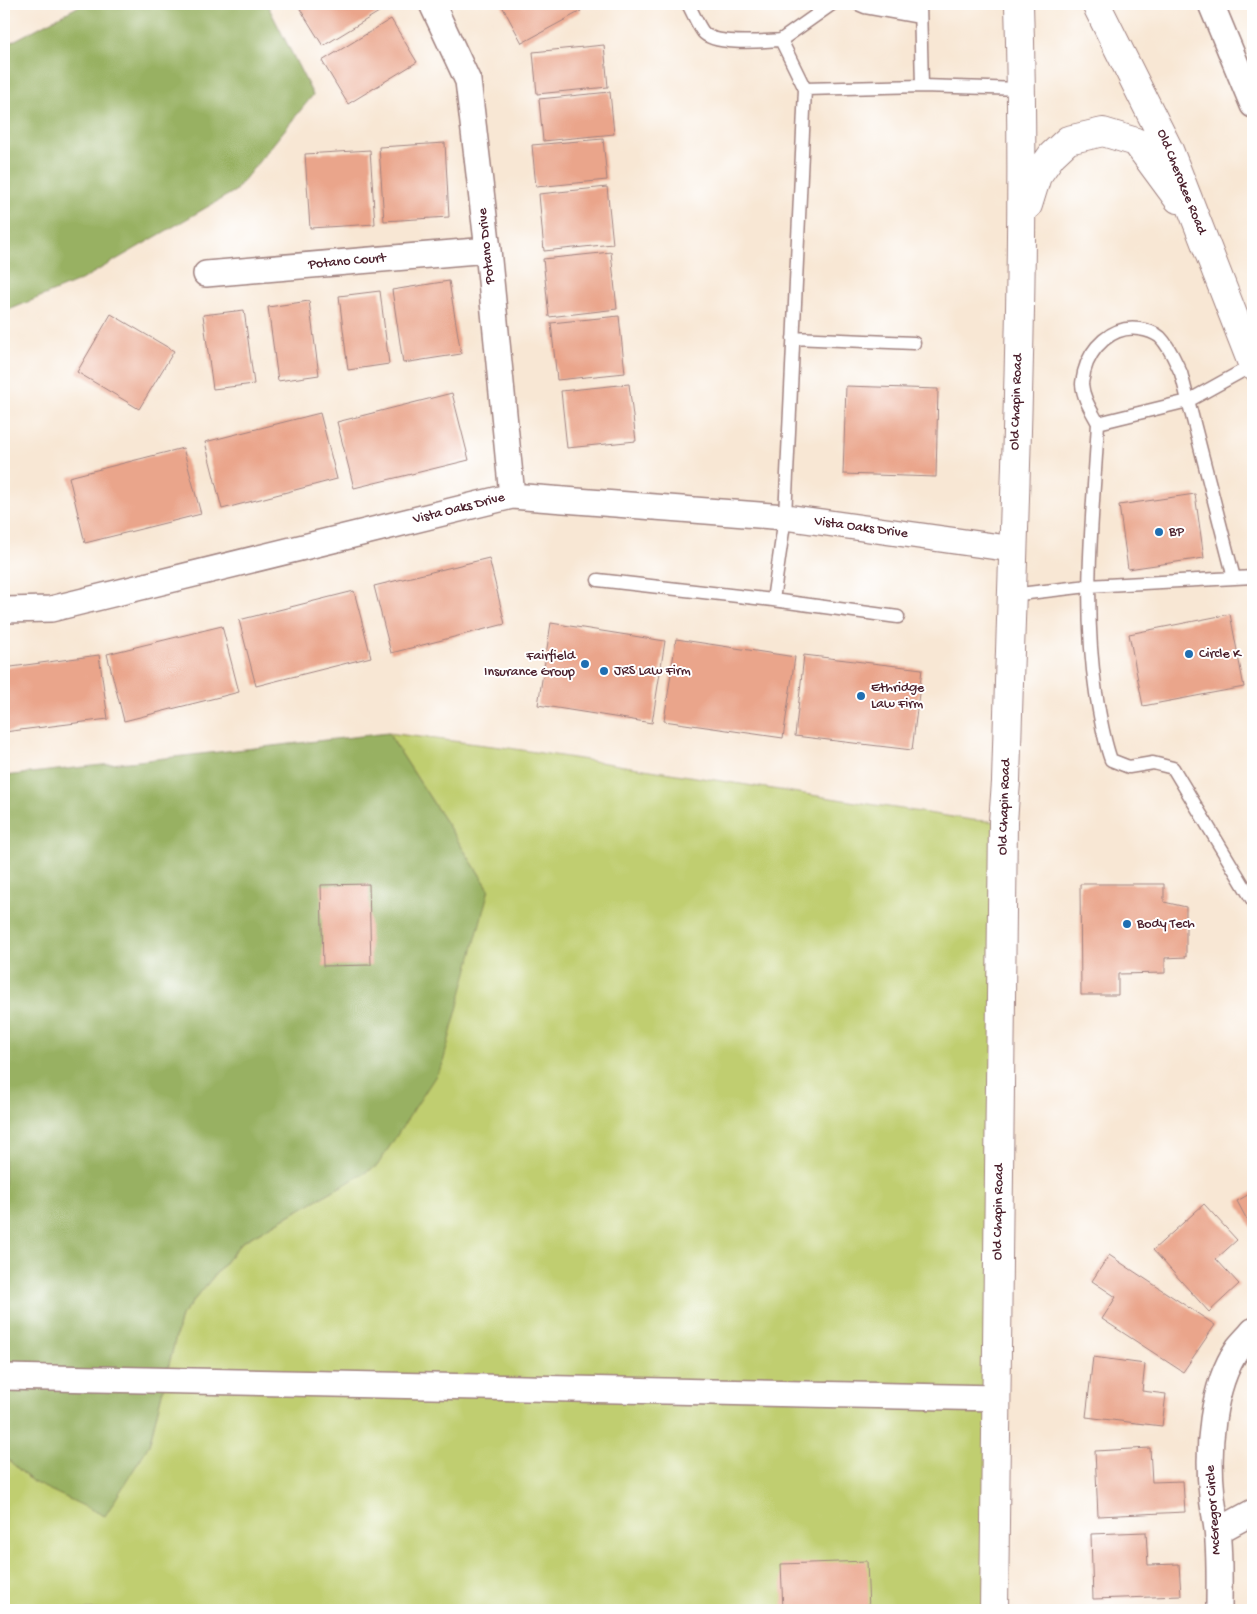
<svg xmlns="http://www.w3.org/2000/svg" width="1257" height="1614" viewBox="0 0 1257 1614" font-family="'Gochi Hand',sans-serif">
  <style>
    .green { fill: #c0ce70; stroke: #85764e }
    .forest { fill: #98b162; stroke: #716846 }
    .building { fill: #eaa58b }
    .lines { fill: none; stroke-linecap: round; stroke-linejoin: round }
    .service-casing { stroke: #a18380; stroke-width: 15 }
    .minor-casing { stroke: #a18380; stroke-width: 28 }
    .tertiary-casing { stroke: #a18380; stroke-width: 30 }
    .service { stroke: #fff; stroke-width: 12 }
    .minor { stroke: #fff; stroke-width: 25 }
    .tertiary { stroke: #fff; stroke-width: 28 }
    .poi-dot { fill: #1f6fb2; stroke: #fff; stroke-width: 2 }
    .labels { text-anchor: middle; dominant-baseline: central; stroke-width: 4; stroke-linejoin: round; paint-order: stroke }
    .street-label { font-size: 14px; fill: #4a1f2b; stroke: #fff }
    .poi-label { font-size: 14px; fill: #4a1f2b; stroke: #fff; text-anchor: start }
  </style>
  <rect width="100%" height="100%" fill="#fff"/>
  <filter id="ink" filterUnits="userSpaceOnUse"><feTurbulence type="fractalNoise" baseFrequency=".02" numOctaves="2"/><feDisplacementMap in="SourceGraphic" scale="10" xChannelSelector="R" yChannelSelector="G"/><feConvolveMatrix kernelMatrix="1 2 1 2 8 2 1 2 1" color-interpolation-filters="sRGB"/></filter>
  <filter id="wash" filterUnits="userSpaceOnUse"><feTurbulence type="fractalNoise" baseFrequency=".0096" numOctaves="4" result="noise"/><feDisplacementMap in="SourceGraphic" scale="20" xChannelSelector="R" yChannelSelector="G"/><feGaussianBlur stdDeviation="1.12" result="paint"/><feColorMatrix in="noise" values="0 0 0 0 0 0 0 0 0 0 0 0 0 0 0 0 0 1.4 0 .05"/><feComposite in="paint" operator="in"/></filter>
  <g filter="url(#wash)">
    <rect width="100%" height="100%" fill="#f8e7d4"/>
    <path class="green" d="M388 733 509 748 972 820 1003 822 994 1610H4V1456L33 1482 149 1445 181 1316 242 1242 377 1166 489 889Z"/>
    <path class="forest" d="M83 4H267L313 95 235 191 81 280 4 312V46Z
      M388 733 489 889 442 1066 377 1166 242 1242 181 1316 149 1445 105 1516 33 1482 4 1456V776Z"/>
    <g id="blocks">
      <path class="building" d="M297 4H392L323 46Z
        M501 4H577L581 11 522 43Z
        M391 19 417 62 348 104 322 61Z
        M604 45 608 87 537 94 533 52Z
        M610 92 614 134 543 141 539 99Z
        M603 139 607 180 536 187 532 145Z
        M445 143 449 217 384 221 379 147Z
        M370 150 375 224 310 228 305 154Z
        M607 187 613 244 544 251 539 194Z
        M611 252 617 309 549 317 543 259Z
        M449 281 461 354 403 363 392 290Z
        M380 291 389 364 348 370 339 296Z
        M309 301 319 375 278 381 268 307Z
        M244 310 254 384 213 389 203 315Z
        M111 314 174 351 139 409 77 372Z
        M619 316 625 373 557 380 551 323Z
        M629 384 636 441 567 448 561 391Z
        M846 386 938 389 936 477 843 474Z
        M452 393 469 460 354 488 337 422Z
        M320 413 337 479 222 509 205 442Z
        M183 448 201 514 85 543 69 477Z
        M1195 494 1204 558 1128 569 1119 505Z
        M489 558 505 624 391 653 374 586Z
        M354 591 371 657 256 686 239 620Z
        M1230 614 1244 687 1143 706 1129 634Z
        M551 623 665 641 652 723 538 705Z
        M222 626 239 692 124 721 107 654Z
        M676 639 795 657 783 738 664 721Z
        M99 655 108 719 4 732V668Z
        M804 655 922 669 912 750 795 736Z
        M369 884 371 965 323 966 321 885Z
        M1080 884H1164V902L1186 907V957L1165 958V973L1118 974V995H1081Z
        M1253 1192V1231L1237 1201Z
        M1204 1204 1237 1240 1216 1259 1239 1284 1209 1312 1153 1250Z
        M1109 1255 1215 1325 1183 1372 1102 1319 1116 1297 1092 1281Z
        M1093 1357 1145 1364 1142 1391 1166 1394 1162 1426 1086 1417Z
        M1150 1448 1152 1482 1183 1481 1185 1512 1098 1516 1095 1451Z
        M1146 1532 1148 1565 1179 1564 1181 1596 1093 1599 1091 1534Z
        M867 1561 869 1610H783L781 1564Z"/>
    </g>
  </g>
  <g filter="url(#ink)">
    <use href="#blocks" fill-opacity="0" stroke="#a18380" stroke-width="1"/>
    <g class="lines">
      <defs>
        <path id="service" d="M688 4C693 13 697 24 703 32 714 46 764 41 781 40L805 89
          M858 4 865 7 920 17
          M920 4 922 86
          M781 40 832 4
          M793 338 914 343
          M1098 423 1188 401 1253 365
          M1234 578 1181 373C1175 361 1170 347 1160 337 1154 332 1146 330 1139 329 1112 325 1090 348 1084 372 1084 376 1082 380 1082 384 1083 398 1091 410 1098 423 1093 514 1082 602 1096 693 1100 716 1103 738 1111 760L1129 767 1153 763 1173 768 1253 901
          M598 580 773 600 785 517 805 89 922 86 1022 89
          M1011 595 1088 586 1253 577
          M773 600 898 617"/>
        <path id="minor" d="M432 4 468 81 488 250 512 496
          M1211 4 1253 105
          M206 274 488 250
          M4 610 51 609 512 496 785 517 1013 549
          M4 1377 997 1398
          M1218 1531 1253 1512
          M1219 1610C1219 1584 1220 1556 1217 1530 1216 1519 1213 1508 1212 1496 1207 1451 1211 1387 1238 1348 1243 1342 1248 1337 1253 1331"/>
        <path id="tertiary" d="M1096 4 1169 150 1253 366
          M1028 205 1037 176 1052 155 1068 140 1103 132 1136 142 1178 199
          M994 1610 1003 822 1006 782C1013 522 1027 263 1019 4"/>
      </defs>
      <use href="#service" class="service-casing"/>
      <use href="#minor" class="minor-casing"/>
      <use href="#tertiary" class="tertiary-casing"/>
      <use href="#service" class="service"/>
      <use href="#minor" class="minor"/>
      <use href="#tertiary" class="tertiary"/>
    </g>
  </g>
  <g class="poi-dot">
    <circle cx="1159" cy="532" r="5"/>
    <circle cx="1189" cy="654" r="5"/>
    <circle cx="585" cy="664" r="5"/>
    <circle cx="604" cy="671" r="5"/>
    <circle cx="861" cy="696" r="5"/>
    <circle cx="1127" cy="924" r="5"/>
  </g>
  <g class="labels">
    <g class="street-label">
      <text transform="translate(1181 182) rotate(68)">Old Cherokee Road</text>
      <text transform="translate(487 246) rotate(-96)">Potano Drive</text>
      <text transform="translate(347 262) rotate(-5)">Potano Court</text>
      <text transform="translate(1017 402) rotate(-88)">Old Chapin Road</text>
      <text transform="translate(459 509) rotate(-14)">Vista Oaks Drive</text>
      <text transform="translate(861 528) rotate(8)">Vista Oaks Drive</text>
      <text transform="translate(1005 807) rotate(-88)">Old Chapin Road</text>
      <text transform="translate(999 1212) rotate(-89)">Old Chapin Road</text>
      <text transform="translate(1214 1510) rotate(-94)">McGregor Circle</text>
    </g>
    <g class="poi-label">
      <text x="1169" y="532">BP</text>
      <text x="1199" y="654">Circle K</text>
      <text x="575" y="656" text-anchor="end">Fairfield<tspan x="575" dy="16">Insurance Group</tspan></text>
      <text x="614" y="671">JRS Law Firm</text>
      <text x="871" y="688">Ethridge<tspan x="871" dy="16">Law Firm</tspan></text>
      <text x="1137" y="924">Body Tech</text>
    </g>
  </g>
  <rect width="1257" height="1614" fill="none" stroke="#fff" stroke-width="20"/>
</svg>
